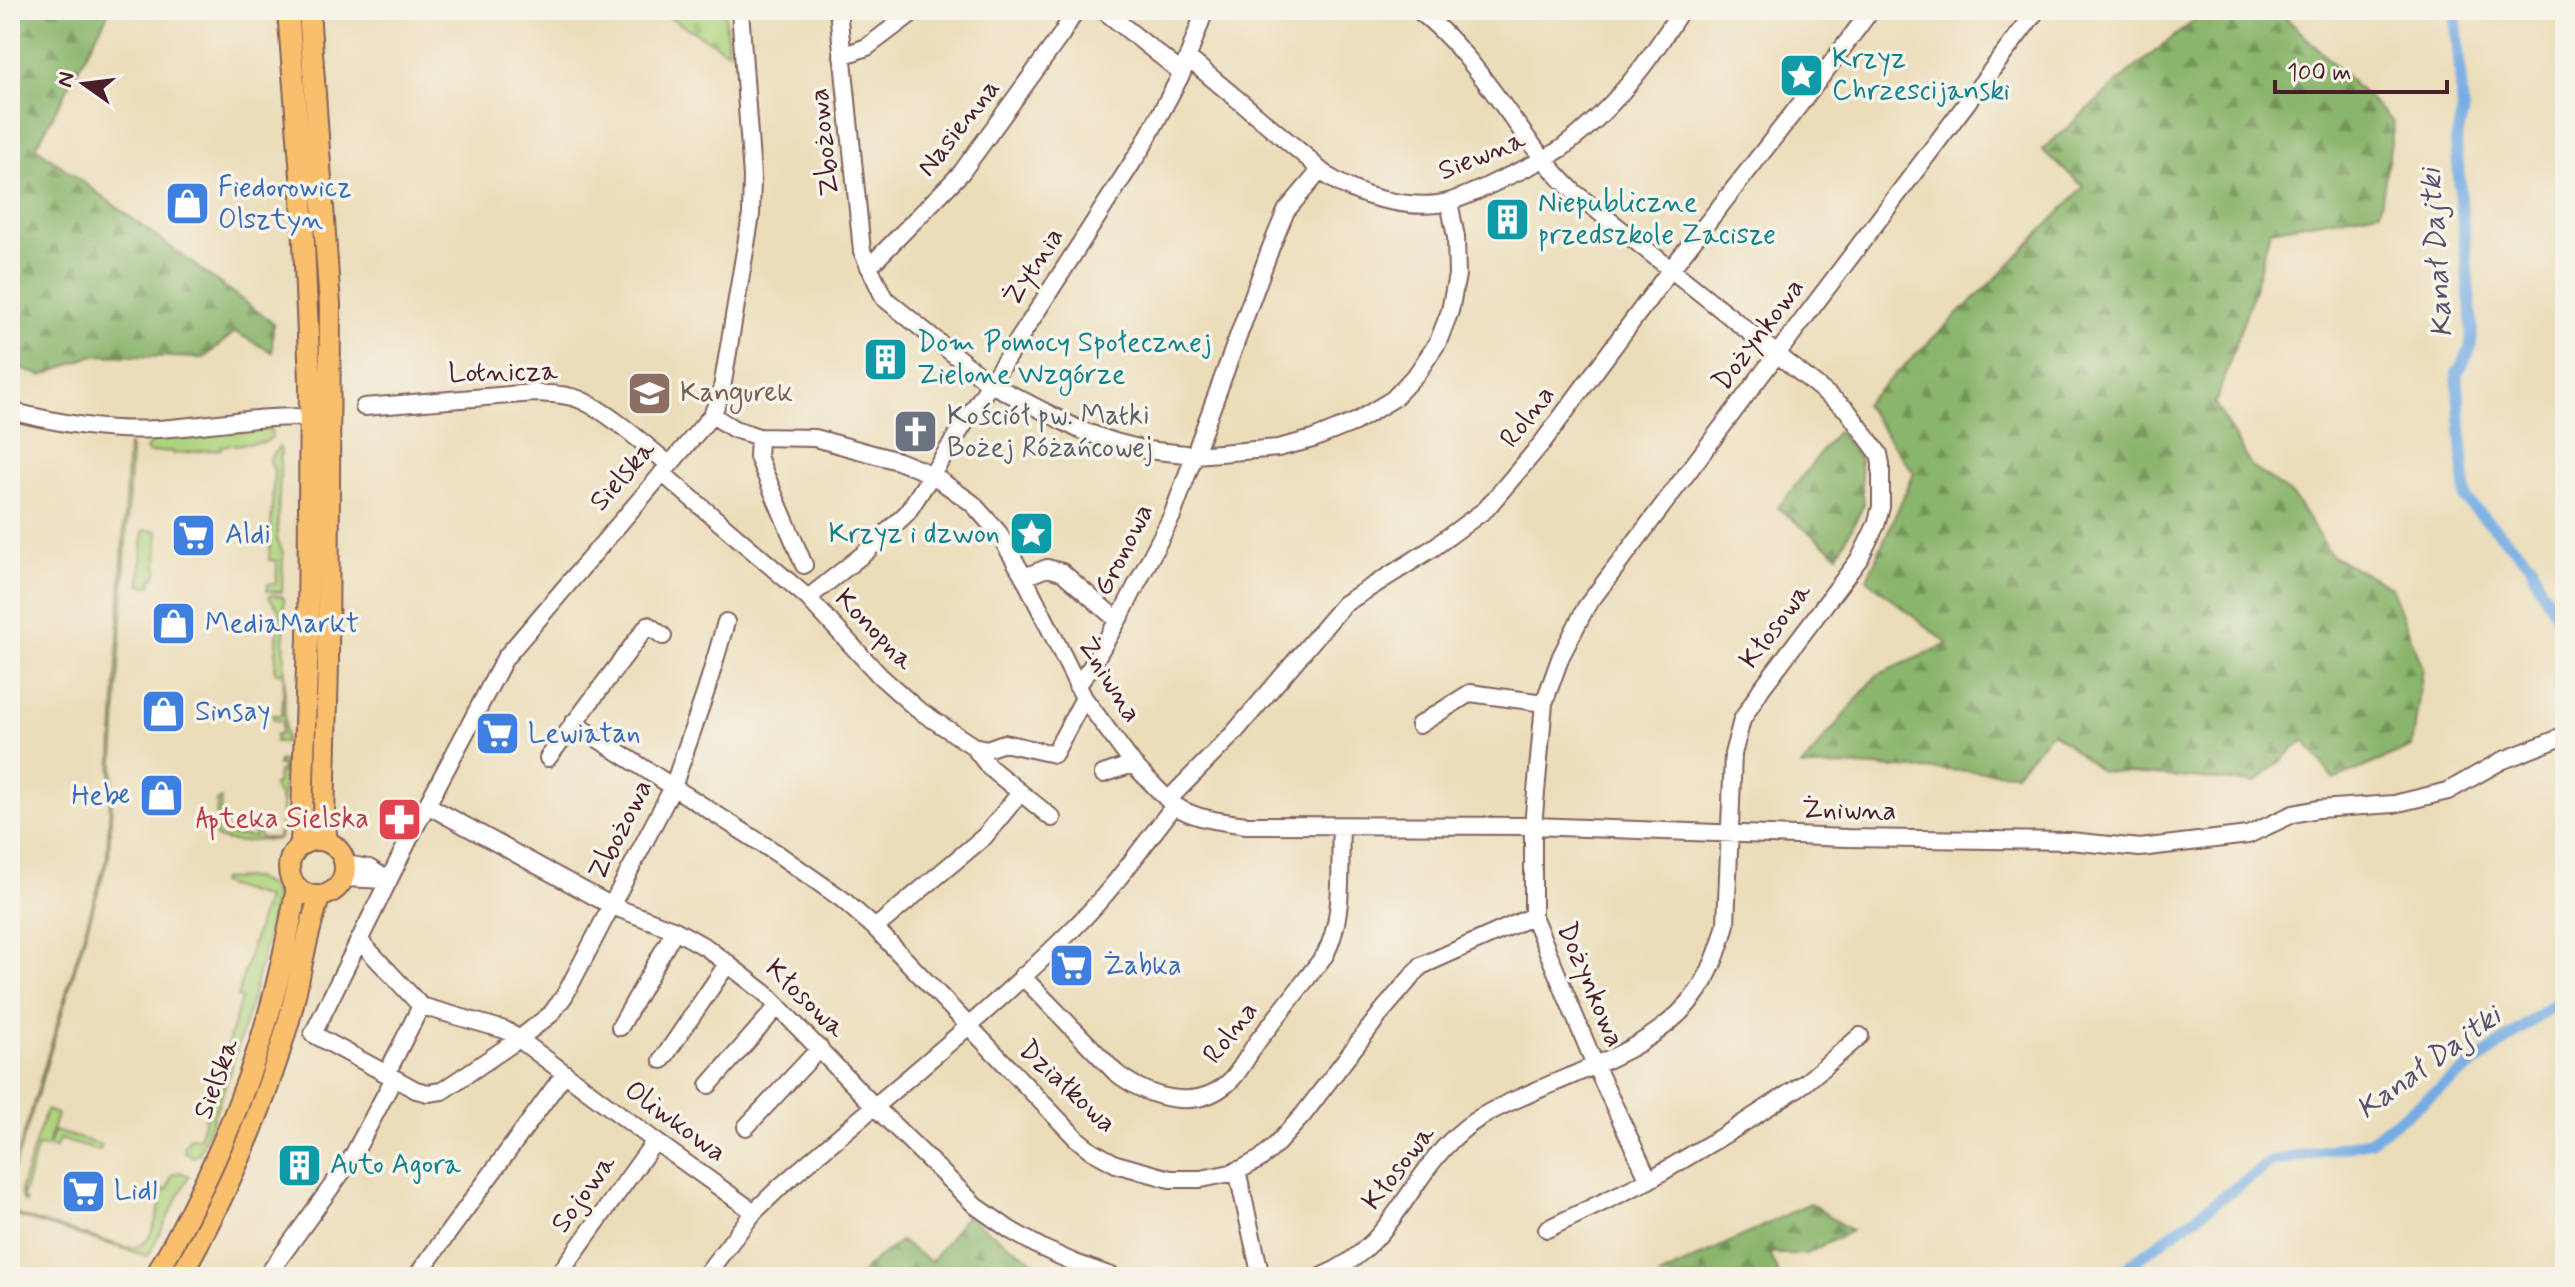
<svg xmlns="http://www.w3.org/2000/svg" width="2575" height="1287" viewBox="0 0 2575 1287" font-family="Mynerve,sans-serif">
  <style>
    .grass { fill: #add37d; stroke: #7c7954; stroke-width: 2 }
    .forest { fill: url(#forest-firs); stroke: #6a6a4c; stroke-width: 2 }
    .cemetery { fill: url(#cemetery-stones); stroke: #7c7954; stroke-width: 2 }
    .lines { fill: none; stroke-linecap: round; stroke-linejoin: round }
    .canal { stroke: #74ace3; stroke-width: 12 }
    .minor-casing { stroke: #82625d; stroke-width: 20 }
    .major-casing { stroke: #82625d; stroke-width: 24 }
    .minor { stroke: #fff; stroke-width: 16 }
    .major { stroke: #f9bf6d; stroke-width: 20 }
    .labels { text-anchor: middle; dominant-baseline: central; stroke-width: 7; stroke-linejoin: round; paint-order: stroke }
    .culture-label { font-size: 28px; fill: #0d838f; stroke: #f7f3e8; text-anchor: start }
    .street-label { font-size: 28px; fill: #4a1f2b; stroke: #f7f3e8 }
    .shop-label { font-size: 28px; fill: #366cbe; stroke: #f7f3e8; text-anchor: start }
    .education-label { font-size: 28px; fill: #785e54; stroke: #f7f3e8; text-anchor: start }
    .worship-label { font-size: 28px; fill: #5b616d; stroke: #f7f3e8; text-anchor: start }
    .health-label { font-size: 28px; fill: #be3a42; stroke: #f7f3e8; text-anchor: end }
    .water-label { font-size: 30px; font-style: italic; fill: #59506b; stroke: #f7f3e8 }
  </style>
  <defs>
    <pattern id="forest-firs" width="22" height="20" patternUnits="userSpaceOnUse" patternTransform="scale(2)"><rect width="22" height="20" fill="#8ab56c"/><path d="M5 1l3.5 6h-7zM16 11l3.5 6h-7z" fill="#739359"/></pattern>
    <pattern id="cemetery-stones" width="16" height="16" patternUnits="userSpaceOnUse" patternTransform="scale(2)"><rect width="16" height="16" fill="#add37d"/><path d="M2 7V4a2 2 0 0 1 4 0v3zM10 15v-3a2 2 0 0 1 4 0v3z" fill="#96b56c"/></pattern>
  </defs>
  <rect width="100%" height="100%" fill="#f7f3e8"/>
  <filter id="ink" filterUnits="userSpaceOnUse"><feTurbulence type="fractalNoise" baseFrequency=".0125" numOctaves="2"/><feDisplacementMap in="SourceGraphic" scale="16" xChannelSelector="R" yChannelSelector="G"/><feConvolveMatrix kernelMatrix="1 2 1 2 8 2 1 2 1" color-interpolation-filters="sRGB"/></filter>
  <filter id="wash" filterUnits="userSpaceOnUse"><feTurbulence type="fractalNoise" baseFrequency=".006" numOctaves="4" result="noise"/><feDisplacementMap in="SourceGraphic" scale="32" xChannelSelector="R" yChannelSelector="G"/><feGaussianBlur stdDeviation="1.8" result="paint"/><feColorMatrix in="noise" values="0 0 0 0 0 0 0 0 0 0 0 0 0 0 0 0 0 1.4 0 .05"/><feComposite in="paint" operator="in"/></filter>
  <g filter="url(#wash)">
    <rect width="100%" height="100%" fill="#ebddb9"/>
    <path class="grass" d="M271 429 272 437 266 442 221 446V449L173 454 172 451 149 453 146 450 150 443 166 437Z
      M128 444 131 452 109 855 38 1094 10 1181 107 856Z
      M279 447 281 450 277 540 283 553 282 592 267 591 268 584H276L277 561 269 560 274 471 269 459Z
      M143 530 158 531 157 574 155 578 152 579 151 586 140 585Z
      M271 595 281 596 284 598 285 742H275L276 734H281L282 721 273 720V715H282L284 673 275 672 279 610 269 597Z
      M279 761H284L281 833 279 839C272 841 265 839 258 840 242 842 233 843 217 838L215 834 217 801 221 799 220 820H227L224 829 228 830V835L254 837 255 830H258L260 838H277C281 829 284 806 279 797 277 793 274 789 273 785L277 784 278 772 282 771V766H278Z
      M253 878 270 886 274 894C272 917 266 942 260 966 245 1030 224 1092 199 1153L193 1157 185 1152 184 1146 191 1137 199 1139 241 999 237 997 266 898 221 884 220 881 222 879Z
      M46 1110 57 1114 48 1144H50L54 1131 101 1145 99 1151 59 1139 56 1148 38 1146 22 1198 26 1200 25 1203 21 1198V1187Z
      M180 1172 189 1176 148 1256 10 1214V1207L21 1216 125 1247C156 1252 157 1212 164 1189L168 1190 172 1175Z"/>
    <path class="forest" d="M10 10H110L36 147 273 323 272 352 235 332 204 358 94 355 42 376 10 364Z
      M2207 10H2278L2394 123 2380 211 2270 230 2254 290 2215 404 2251 466 2293 496 2332 556 2391 587 2423 668 2412 747 2334 780 2305 740 2255 783 2101 771 2052 732 2016 773 1851 766 1801 767 1877 675 1948 644 1867 579 1914 473 1864 404 1998 276 2084 187 2042 150 2131 71Z
      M1837 431 1859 457 1864 504 1838 555 1778 508Z
      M1810 1203 1851 1231 1806 1254H1769L1780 1277H1658Z
      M966 1216 1041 1266 1038 1277H860L867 1267 900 1241 931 1262Z"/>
    <path class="cemetery" d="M657 10H725L728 52Z"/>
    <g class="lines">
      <path class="canal" d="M2455 10 2463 110 2456 142 2472 327C2471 356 2469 350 2457 373L2466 500 2531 564 2541 589 2556 613 2565 648
        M2113 1277 2271 1162 2370 1141 2565 996"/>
    </g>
  </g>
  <g filter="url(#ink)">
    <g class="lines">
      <defs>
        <path id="minor" d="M740 10 752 177 751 215 721 394 712 415 505 658 410 837 313 1034 416 1090 428 1093 442 1091 519 1039 655 1141 754 1212
          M838 10 862 251 884 298 989 383 1080 430 1115 442 1146 450 1196 455 1278 448 1313 439 1355 422 1393 399 1418 372 1438 342 1450 311 1457 275 1456 237 1449 202
          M1103 10 1182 73
          M842 56 867 47 916 10
          M1188 58 1310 160C1324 177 1345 187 1366 195 1391 203 1426 209 1451 201 1468 196 1486 187 1502 179 1522 170 1543 161 1562 148 1612 111 1649 62 1681 10
          M869 267 961 173 1061 35 1076 10
          M364 407 534 393C550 394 568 394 583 401 613 415 643 444 669 464
          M10 411C58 423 107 432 157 429 210 426 265 414 318 418
          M712 415 734 429 759 437 815 438 898 461 931 474 972 503 998 532 1024 577 1084 698 1133 764 1168 800C1189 819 1219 821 1246 825L1533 826 1847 838 2070 841 2140 848 2248 835 2293 814 2318 809 2394 804 2448 791 2501 761 2565 736
          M759 437 758 457 804 565
          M662 473 808 598 880 676 917 709 973 746 989 767 1052 818
          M1024 577 1047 568 1062 572 1117 620
          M808 598 866 552 907 513 1143 146 1182 73 1205 10
          M1077 686 1091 667 1122 613 1172 516 1271 247 1286 211 1319 172
          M573 723 778 854 842 899 875 928 1077 1139 1092 1151 1116 1164 1170 1179H1201L1236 1172 1260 1159 1274 1147 1303 1115 1384 1009 1421 966 1533 916
          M1419 725 1470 693 1544 703
          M973 746 987 749 1004 743 1054 754 1084 698
          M548 758 648 625 663 636
          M1103 774 1133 764
          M1168 800 1233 734 1344 604 1433 548 1486 509 1542 443 1671 269 1812 89 1871 10
          M427 805 612 906 675 930 707 948 765 993 874 1106 976 1206 1010 1230 1042 1248 1075 1263 1114 1277
          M345 864 369 868 388 880
          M344 878 386 880
          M875 928 985 836 1020 793
          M359 940 421 1006 505 1030 519 1039 551 1014 565 995 673 787 706 691 726 622
          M1022 976 1115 1072C1148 1098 1198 1114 1232 1079 1243 1067 1250 1051 1260 1038 1282 1011 1303 983 1325 955 1345 917 1339 868 1341 826
          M620 1027 675 930
          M662 1060 728 963
          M387 1073 421 1006
          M709 1085 778 1006
          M746 1127 820 1048
          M1237 1170 1261 1277
          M1649 1180 1731 1131 1805 1083 1860 1036
          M1547 1229 1649 1180 1595 1065 1533 916V826L1544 703 1561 656 1586 607 2037 10
          M266 1277 350 1161 394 1078
          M416 1277 565 1073
          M557 1277 655 1141
          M704 1277 754 1212 781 1186C879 1101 982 1020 1074 928 1112 891 1142 847 1174 806
          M1320 1277C1393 1248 1405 1182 1458 1134 1480 1114 1506 1104 1533 1092 1589 1067 1661 1045 1698 991 1712 971 1720 947 1726 924L1733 754 1742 720 1761 689 1860 558 1876 525 1881 507V464L1879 454 1847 410 1574 192C1516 137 1482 59 1418 10"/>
        <path id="major" d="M288 10 301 175 310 380 308 637 301 844
          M309 10 330 305 328 665 324 818 327 841
          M289 868a28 28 0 1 1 56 0a28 28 0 1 1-56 0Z
          M155 1277C203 1193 243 1106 269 1013 281 972 289 929 297 887
          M180 1277C226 1196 264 1110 289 1020 300 979 305 936 320 896"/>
      </defs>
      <use href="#minor" class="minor-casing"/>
      <use href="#major" class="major-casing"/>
      <use href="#minor" class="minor"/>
      <use href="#major" class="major"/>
    </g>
  </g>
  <defs>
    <symbol id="sight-square" viewBox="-11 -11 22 22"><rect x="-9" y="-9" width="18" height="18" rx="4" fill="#0f9aa8" stroke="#f7f3e8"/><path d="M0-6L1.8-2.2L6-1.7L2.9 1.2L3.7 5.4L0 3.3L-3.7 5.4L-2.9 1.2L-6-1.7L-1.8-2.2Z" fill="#fff"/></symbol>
    <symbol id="shop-square" viewBox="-11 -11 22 22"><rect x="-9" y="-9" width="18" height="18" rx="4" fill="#3f7fe0" stroke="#f7f3e8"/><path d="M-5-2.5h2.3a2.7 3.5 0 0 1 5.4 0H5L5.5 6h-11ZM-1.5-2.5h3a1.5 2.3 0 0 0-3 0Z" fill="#fff"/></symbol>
    <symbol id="building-square" viewBox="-11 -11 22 22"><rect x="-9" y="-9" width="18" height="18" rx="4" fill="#0f9aa8" stroke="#f7f3e8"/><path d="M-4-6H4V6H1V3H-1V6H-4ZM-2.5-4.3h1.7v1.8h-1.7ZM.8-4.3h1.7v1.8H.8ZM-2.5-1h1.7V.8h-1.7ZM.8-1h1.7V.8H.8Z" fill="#fff"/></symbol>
    <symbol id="school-square" viewBox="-11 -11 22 22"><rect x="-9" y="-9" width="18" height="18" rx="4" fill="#8d6e63" stroke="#f7f3e8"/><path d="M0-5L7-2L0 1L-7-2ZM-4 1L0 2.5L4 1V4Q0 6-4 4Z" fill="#fff"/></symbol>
    <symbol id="church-square" viewBox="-11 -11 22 22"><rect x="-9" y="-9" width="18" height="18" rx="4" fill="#6b7280" stroke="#f7f3e8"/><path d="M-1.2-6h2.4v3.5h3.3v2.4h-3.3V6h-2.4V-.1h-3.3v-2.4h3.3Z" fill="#fff"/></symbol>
    <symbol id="supermarket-square" viewBox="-11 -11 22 22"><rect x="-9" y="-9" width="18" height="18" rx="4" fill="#3f7fe0" stroke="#f7f3e8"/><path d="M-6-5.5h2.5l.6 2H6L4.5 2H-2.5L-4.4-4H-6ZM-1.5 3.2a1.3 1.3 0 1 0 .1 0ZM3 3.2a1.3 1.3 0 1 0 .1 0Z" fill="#fff"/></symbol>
    <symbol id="pharmacy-square" viewBox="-11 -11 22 22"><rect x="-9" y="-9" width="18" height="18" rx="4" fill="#e0444e" stroke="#f7f3e8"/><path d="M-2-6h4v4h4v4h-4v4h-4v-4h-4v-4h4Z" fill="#fff"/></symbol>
  </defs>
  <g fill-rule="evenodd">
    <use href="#sight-square" x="1776" y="50" width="51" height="51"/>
    <use href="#shop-square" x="162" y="178" width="51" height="51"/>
    <use href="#building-square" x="1482" y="194" width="51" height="51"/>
    <use href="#building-square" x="860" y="334" width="51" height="51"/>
    <use href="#school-square" x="624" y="368" width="51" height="51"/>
    <use href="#church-square" x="890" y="406" width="51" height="51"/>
    <use href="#sight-square" x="1006" y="508" width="51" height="51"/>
    <use href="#supermarket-square" x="168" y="510" width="51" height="51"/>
    <use href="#shop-square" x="148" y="598" width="51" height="51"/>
    <use href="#shop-square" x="138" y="686" width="51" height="51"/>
    <use href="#supermarket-square" x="472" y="708" width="51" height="51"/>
    <use href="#shop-square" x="136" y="770" width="51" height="51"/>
    <use href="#pharmacy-square" x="374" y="794" width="51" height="51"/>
    <use href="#supermarket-square" x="1046" y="940" width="51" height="51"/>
    <use href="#building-square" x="274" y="1140" width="51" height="51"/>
    <use href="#supermarket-square" x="58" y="1166" width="51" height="51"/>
  </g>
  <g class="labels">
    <g class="culture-label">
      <text x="1832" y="59">Krzyz<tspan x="1832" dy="32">Chrzescijanski</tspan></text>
      <text x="1538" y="203">Niepubliczne<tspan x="1538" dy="32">przedszkole Zacisze</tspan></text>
      <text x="917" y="343">Dom Pomocy Społecznej<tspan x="917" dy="32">Zielone Wzgórze</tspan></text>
      <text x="1000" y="534" text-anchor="end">Krzyz i dzwon</text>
      <text x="330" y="1165">Auto Agora</text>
    </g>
    <g class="street-label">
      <text transform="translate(959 128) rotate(-52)">Nasienna</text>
      <text transform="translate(825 142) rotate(-96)">Zbożowa</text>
      <text transform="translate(1482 156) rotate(-22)">Siewna</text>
      <text transform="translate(1034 267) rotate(-57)">Żytnia</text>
      <text transform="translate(1759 335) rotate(-53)">Dożynkowa</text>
      <text transform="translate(503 373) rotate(-1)">Lotnicza</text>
      <text transform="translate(1528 417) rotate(-52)">Rolna</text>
      <text transform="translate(623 476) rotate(-49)">Sielska</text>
      <text transform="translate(1124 550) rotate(-63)">Gronowa</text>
      <text transform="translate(1776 626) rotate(-53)">Kłosowa</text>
      <text transform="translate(874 630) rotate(46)">Konopna</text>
      <text transform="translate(1109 680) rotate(58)">Żniwna</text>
      <text transform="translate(1849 811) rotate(1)">Żniwna</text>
      <text transform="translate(621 830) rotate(-63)">Zbożowa</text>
      <text transform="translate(1590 985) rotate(67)">Dożynkowa</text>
      <text transform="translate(805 999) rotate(44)">Kłosowa</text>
      <text transform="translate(1231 1033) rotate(-52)">Rolna</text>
      <text transform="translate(217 1079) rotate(-70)">Sielska</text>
      <text transform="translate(1067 1087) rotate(43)">Działkowa</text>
      <text transform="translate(675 1122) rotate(36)">Oliwkowa</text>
      <text transform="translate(1399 1168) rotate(-52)">Kłosowa</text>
      <text transform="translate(584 1194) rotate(-54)">Sojowa</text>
    </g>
    <g class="shop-label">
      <text x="218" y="188">Fiedorowicz<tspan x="218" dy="32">Olsztyn</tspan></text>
      <text x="225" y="535">Aldi</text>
      <text x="205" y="624">MediaMarkt</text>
      <text x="195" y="712">Sinsay</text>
      <text x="528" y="734">Lewiatan</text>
      <text x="130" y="796" text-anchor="end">Hebe</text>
      <text x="1103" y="966">Żabka</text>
      <text x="114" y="1191">Lidl</text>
    </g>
    <g class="education-label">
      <text x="680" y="393">Kangurek</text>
    </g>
    <g class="worship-label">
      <text x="947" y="416">Kościół pw. Matki<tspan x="947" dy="32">Bożej Różańcowej</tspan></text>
    </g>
    <g class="health-label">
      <text x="369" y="819">Apteka Sielska</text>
    </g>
    <g class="water-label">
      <text transform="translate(2437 253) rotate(-94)">Kanał Dajtki</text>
      <text transform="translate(2429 1063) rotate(-36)">Kanał Dajtki</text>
    </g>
  </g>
  <rect width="2575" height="1287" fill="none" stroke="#f7f3e8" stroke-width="40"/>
  <g transform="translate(84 84) rotate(284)" stroke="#f7f3e8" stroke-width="6" paint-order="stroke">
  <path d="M0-6L14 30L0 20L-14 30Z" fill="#4a1f2b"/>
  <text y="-12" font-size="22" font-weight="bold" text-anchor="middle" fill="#4a1f2b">N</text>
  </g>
  <path d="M2275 80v12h172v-12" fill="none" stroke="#4a1f2b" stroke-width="4"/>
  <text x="2287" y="80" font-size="24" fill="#4a1f2b" stroke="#f7f3e8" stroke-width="6" paint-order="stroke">100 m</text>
</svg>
